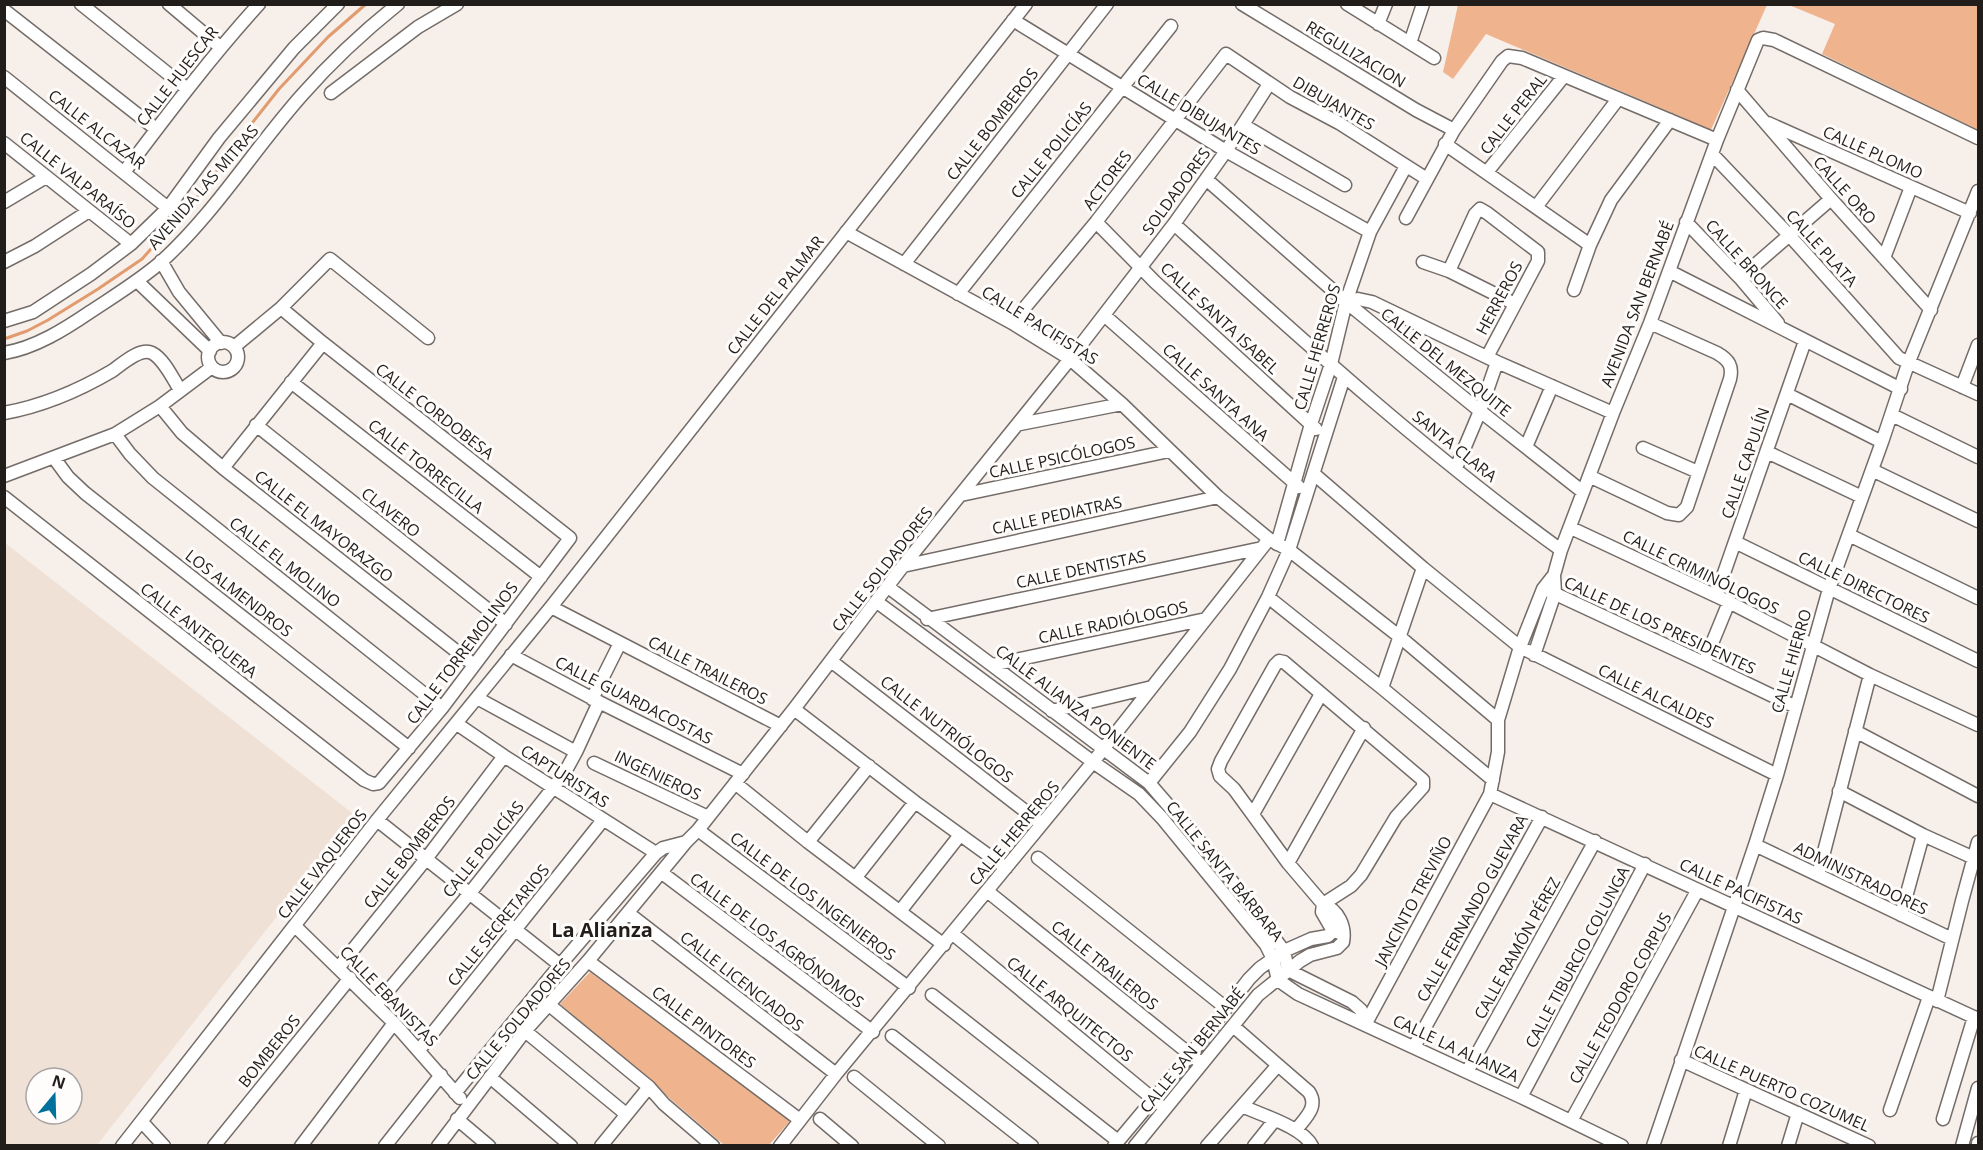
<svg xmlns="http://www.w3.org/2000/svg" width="1983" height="1150" viewBox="0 0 1983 1150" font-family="'Open Sans',sans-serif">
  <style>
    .built { fill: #f0e1d7; fill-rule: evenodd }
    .green { fill: #efb48e }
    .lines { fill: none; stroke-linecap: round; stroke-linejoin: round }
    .stream { stroke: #e19b6e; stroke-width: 3 }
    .minor-casing { stroke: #736c68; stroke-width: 15 }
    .minor { stroke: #fff; stroke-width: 12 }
    .labels { text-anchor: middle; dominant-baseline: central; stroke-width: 6; stroke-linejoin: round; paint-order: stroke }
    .street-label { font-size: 16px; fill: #201d1b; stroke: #fffdfc }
    .quarter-label { font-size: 20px; font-weight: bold; fill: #201d1b; stroke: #fffdfc }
  </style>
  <rect width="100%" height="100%" fill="#f7efea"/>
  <path class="built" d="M5 543 356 816 97 1145H5ZM36 1078H72V1114H36Z"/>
  <path class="green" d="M1458 5H1767L1710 132 1684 118 1486 34 1453 79 1443 72Z
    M1789 5H1978V130L1822 54 1835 24Z
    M590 972 790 1121 769 1145H724L560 1004Z"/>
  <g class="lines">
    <path class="stream" d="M4 339 27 331 48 320 98 289 142 259 207 186 230 151 279 89 328 37 366 4"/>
    <defs>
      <path id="minor" d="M81 4 186 88
        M169 4 220 47
        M1242 4 1416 110 1454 130
        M1347 4 1434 58
        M4 10 156 129
        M1013 20 1226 151 1370 232
        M1378 24 1386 4
        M1410 43 1423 4
        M4 77 168 208
        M1737 90 1831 199 1931 310
        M331 93 418 27 457 4
        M1768 123 1970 213
        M1243 125 1345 185
        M4 143 131 244
        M1445 144 1590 245
        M1712 154 1790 236 1899 358 1978 394
        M125 171C168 114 210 58 259 4
        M1487 172 1564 76
        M1206 179 1346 302 1480 411 1583 492
        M4 202 46 177
        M1536 207 1618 99
        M1406 218 1454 130 1502 61 1508 56 1522 58 1717 140
        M1096 222 1155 282 1316 429
        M1686 222 1740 278 1778 323
        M1174 224C1299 337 1424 451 1561 550
        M846 232 1012 323 1070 359 1122 404 1218 497 1269 539 1289 550 1400 637 1498 720
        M1884 258 1911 187
        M161 261 179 292 221 343
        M4 262 35 246 89 211
        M1423 262 1449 271 1515 304
        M904 264 1107 4
        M1449 271 1475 214 1480 209 1487 213 1538 252V261L1487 357
        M1669 271 1901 389
        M1740 278 1831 199
        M137 281 210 351
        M1574 290 1590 245 1611 200 1670 120
        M958 294 1171 26
        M1346 302 1358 299 1372 302 1497 362 1613 413
        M1104 315 1299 487
        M4 321 33 312 91 274 131 244 168 208 219 138 294 48 338 4
        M1012 323 1096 222 1226 54 1290 97 1339 123 1427 179
        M208 357a15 15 0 1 1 30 0a15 15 0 1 1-30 0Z
        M234 347 281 308 330 259 428 338
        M4 353C35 348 65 329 90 312 114 296 139 281 161 262 215 213 254 149 302 95 331 62 363 32 398 4
        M291 382 541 577
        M1962 387 1978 345
        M1787 394 1882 442
        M160 406 182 433 223 468 474 665
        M4 413C43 406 78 391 112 371 121 365 140 347 152 353 164 359 173 379 180 390
        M1892 415 1978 457
        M1020 424 1122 404
        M256 425 506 624
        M115 434 130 454 153 478 442 708
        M1526 447 1552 386
        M1643 448 1698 472
        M1767 452 1862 497
        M54 458 68 477 85 493 409 748
        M223 468 323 343
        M1456 468 1480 411 1497 362
        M1872 470 1978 521
        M1314 474 1423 568 1520 647 1777 775
        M4 476 115 434 160 406 212 367
        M1589 476 1667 513 1679 515 1687 507 1730 379C1733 366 1729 360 1717 353L1650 323
        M961 495 1169 451
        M4 497 364 780 373 784 379 783 442 708 570 538 323 343 281 308
        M1571 528 1729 602 1870 675 1978 725
        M1849 535 1978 598
        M1735 542 1978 661
        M1277 544 1311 424 1331 364 1346 302 1370 232 1406 166
        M903 566 1218 497
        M888 587 1149 783 1219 864 1284 951 1288 970 1352 1002 1361 1010 1365 1025
        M1547 590 1704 663 1796 707
        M1716 596 1805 341
        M1268 597 1382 688 1493 780
        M877 602 1093 762 1139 794 1162 818 1266 945 1273 959 1278 980
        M551 607 781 726
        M927 619 1262 548
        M511 655 599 702 743 774
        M1534 655 1555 593 1554 575 1561 550 1613 413 1650 323 1717 140 1758 40 1763 38 1774 40 1978 138
        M831 661 1042 824
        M1704 663 1729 602
        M992 665 1206 619
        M1382 688 1423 568
        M477 698 576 752
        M592 699 620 643
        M794 709 915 802 1006 868
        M1052 711 1152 687
        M457 724 504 756 656 853
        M1855 731 1978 796
        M594 763 708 817
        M735 783 808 842 944 945
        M1149 783 1190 732 1230 669 1268 597 1289 550 1344 377
        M1839 791 1923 835 1974 858
        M1490 794 1978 1019
        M1253 814 1321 694
        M377 820 560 965
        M698 830 909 988
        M808 842 869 766
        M1755 845 1952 939
        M1038 858 1226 1008
        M1288 863 1364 728
        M662 873 873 1032
        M1818 875 1870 675
        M856 877 915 802
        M987 891 1197 1060
        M1323 904 1322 912 1333 931 1340 933
        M901 910 960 835
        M628 913 836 1074
        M1901 915 1923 835
        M295 926 394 1023 460 1098
        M953 934 1158 1103
        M588 961 800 1120
        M339 967 426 859 504 756
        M1278 980 1298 994 1521 1097 1622 1146
        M932 995 1118 1141
        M1937 1001 1962 901 1978 842
        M548 1004 649 1087 664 1104 713 1146
        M376 1005 470 893 564 774 576 752 599 702
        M1365 1025 1490 794 1498 752V720L1520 647 1543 589 1554 575
        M1233 1026 1309 1092C1319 1107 1305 1118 1296 1130
        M525 1031 626 1114
        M892 1036 1032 1146
        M1414 1047 1542 817
        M419 1050 603 820
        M1681 1060 1869 1146
        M1467 1072 1595 841
        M490 1077 571 1146
        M854 1077 939 1146
        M455 1093 560 965 656 853 663 848 686 842
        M1521 1097 1645 864
        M1242 1106C1261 1115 1303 1127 1312 1146
        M1890 1110 1929 997
        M457 1119 489 1146
        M820 1119 852 1146
        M1943 1119 1974 1017
        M1571 1121 1697 891
        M142 1122 164 1146
        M122 1146 377 820 551 607 1026 4
        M214 1146 350 978
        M301 1146 394 1023
        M385 1146 441 1075
        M438 1146 525 1031 588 961 686 842 698 830 794 709 903 566 1070 359 1174 224 1226 151 1269 84
        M601 1146 649 1087
        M780 1146 836 1074 1093 762 1269 539
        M1114 1146 1191 1054 1249 979 1260 968 1284 951 1311 939 1328 936 1333 931
        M1135 1146 1258 995 1300 961 1310 955 1337 948 1343 942C1346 926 1338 910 1323 904L1288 863 1234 789 1220 776 1218 769 1221 761 1275 665 1279 661 1284 662 1423 780V787L1396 817 1361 875 1351 886 1323 904
        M1207 1146 1278 1065
        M1254 1146 1274 1121
        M1653 1146 1755 845 1777 775 1829 589 1882 442 1908 364 1978 191
        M1729 1146 1746 1090
        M1788 1146 1798 1113
        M1962 1146 1978 1088
        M1978 1146V1143"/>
    </defs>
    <use href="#minor" class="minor-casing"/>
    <use href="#minor" class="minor"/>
  </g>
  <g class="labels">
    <g class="street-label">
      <text transform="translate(1356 54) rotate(31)">REGULIZACION</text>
      <text transform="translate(177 76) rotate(-52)">CALLE HUESCAR</text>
      <text transform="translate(1334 103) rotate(30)">DIBUJANTES</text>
      <text transform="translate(1199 114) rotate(31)">CALLE DIBUJANTES</text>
      <text transform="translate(1513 114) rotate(-52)">CALLE PERAL</text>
      <text transform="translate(992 124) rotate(-52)">CALLE BOMBEROS</text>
      <text transform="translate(97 129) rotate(38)">CALLE ALCAZAR</text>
      <text transform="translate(1051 150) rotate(-51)">CALLE POLICÍAS</text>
      <text transform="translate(1873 152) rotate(24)">CALLE PLOMO</text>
      <text transform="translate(78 180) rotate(39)">CALLE VALPARAÍSO</text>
      <text transform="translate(1107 180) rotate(-53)">ACTORES</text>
      <text transform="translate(203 187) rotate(-49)">AVENIDA LAS MITRAS</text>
      <text transform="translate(1845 190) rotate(48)">CALLE ORO</text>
      <text transform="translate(1176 191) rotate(-54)">SOLDADORES</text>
      <text transform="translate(1822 248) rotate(48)">CALLE PLATA</text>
      <text transform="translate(1747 264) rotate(48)">CALLE BRONCE</text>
      <text transform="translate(775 295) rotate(-52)">CALLE DEL PALMAR</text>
      <text transform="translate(1499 298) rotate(-62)">HERREROS</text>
      <text transform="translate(1637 304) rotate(-69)">AVENIDA SAN BERNABÉ</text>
      <text transform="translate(1220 318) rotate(43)">CALLE SANTA ISABEL</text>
      <text transform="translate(1040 325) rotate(32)">CALLE PACIFISTAS</text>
      <text transform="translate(1317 347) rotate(-74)">CALLE HERREROS</text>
      <text transform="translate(1446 362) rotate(39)">CALLE DEL MEZQUITE</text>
      <text transform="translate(1216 392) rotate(42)">CALLE SANTA ANA</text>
      <text transform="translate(435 411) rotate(38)">CALLE CORDOBESA</text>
      <text transform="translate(1455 446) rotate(39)">SANTA CLARA</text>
      <text transform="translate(1062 457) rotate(-12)">CALLE PSICÓLOGOS</text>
      <text transform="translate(1745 463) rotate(-71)">CALLE CAPULÍN</text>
      <text transform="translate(426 466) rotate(38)">CALLE TORRECILLA</text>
      <text transform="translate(391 512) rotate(38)">CLAVERO</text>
      <text transform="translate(1057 515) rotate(-12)">CALLE PEDIATRAS</text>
      <text transform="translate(324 526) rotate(38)">CALLE EL MAYORAZGO</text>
      <text transform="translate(285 562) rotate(38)">CALLE EL MOLINO</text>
      <text transform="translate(882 569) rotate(-52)">CALLE SOLDADORES</text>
      <text transform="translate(1081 569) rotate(-12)">CALLE DENTISTAS</text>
      <text transform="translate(1701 572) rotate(26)">CALLE CRIMINÓLOGOS</text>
      <text transform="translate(1864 587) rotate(26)">CALLE DIRECTORES</text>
      <text transform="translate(239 593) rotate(38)">LOS ALMENDROS</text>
      <text transform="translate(1113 622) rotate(-12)">CALLE RADIÓLOGOS</text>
      <text transform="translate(1660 625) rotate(25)">CALLE DE LOS PRESIDENTES</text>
      <text transform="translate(199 630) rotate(38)">CALLE ANTEQUERA</text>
      <text transform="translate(462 653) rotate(-53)">CALLE TORREMOLINOS</text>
      <text transform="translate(1791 661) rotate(-74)">CALLE HIERRO</text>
      <text transform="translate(708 670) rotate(27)">CALLE TRAILEROS</text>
      <text transform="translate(1656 696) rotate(26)">CALLE ALCALDES</text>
      <text transform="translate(634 700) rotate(27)">CALLE GUARDACOSTAS</text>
      <text transform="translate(1076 707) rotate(37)">CALLE ALIANZA PONIENTE</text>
      <text transform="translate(947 729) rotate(38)">CALLE NUTRIÓLOGOS</text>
      <text transform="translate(658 775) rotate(26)">INGENIEROS</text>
      <text transform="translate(565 776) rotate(33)">CAPTURISTAS</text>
      <text transform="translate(1014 833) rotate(-50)">CALLE HERREROS</text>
      <text transform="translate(483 849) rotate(-51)">CALLE POLICÍAS</text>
      <text transform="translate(409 852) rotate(-52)">CALLE BOMBEROS</text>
      <text transform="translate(322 864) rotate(-52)">CALLE VAQUEROS</text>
      <text transform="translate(1225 871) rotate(51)">CALLE SANTA BÁRBARA</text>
      <text transform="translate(1861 878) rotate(26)">ADMINISTRADORES</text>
      <text transform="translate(1741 891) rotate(25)">CALLE PACIFISTAS</text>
      <text transform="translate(813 896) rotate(37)">CALLE DE LOS INGENIEROS</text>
      <text transform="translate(1413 901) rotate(-62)">JANCINTO TREVIÑO</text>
      <text transform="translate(1472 908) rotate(-61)">CALLE FERNANDO GUEVARA</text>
      <text transform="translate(498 925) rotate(-51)">CALLE SECRETARIOS</text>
      <text transform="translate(777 940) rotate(37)">CALLE DE LOS AGRÓNOMOS</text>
      <text transform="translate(1517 948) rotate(-61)">CALLE RAMÓN PÉREZ</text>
      <text transform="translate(1577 957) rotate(-62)">CALLE TIBURCIO COLUNGA</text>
      <text transform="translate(1105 965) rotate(39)">CALLE TRAILEROS</text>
      <text transform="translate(742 981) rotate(38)">CALLE LICENCIADOS</text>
      <text transform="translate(389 996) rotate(46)">CALLE EBANISTAS</text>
      <text transform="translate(1620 998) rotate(-61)">CALLE TEODORO CORPUS</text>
      <text transform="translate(1070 1009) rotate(39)">CALLE ARQUITECTOS</text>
      <text transform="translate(518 1019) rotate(-50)">CALLE SOLDADORES</text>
      <text transform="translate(704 1027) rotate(37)">CALLE PINTORES</text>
      <text transform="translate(1456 1048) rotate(25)">CALLE LA ALIANZA</text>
      <text transform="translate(1192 1050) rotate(-51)">CALLE SAN BERNABÉ</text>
      <text transform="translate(269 1051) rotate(-51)">BOMBEROS</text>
      <text transform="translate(1782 1088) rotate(24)">CALLE PUERTO COZUMEL</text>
    </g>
    <g class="quarter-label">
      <text x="602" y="929">La Alianza</text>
    </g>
  </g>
  <rect width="1983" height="1150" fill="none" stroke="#201d1b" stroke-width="12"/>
  <g transform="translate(54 1096) rotate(19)"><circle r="28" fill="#fffdfc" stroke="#a6a3a2" stroke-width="1.5"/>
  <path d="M0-4.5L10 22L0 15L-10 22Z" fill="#00719c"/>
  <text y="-9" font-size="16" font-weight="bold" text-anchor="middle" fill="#201d1b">N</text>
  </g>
</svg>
